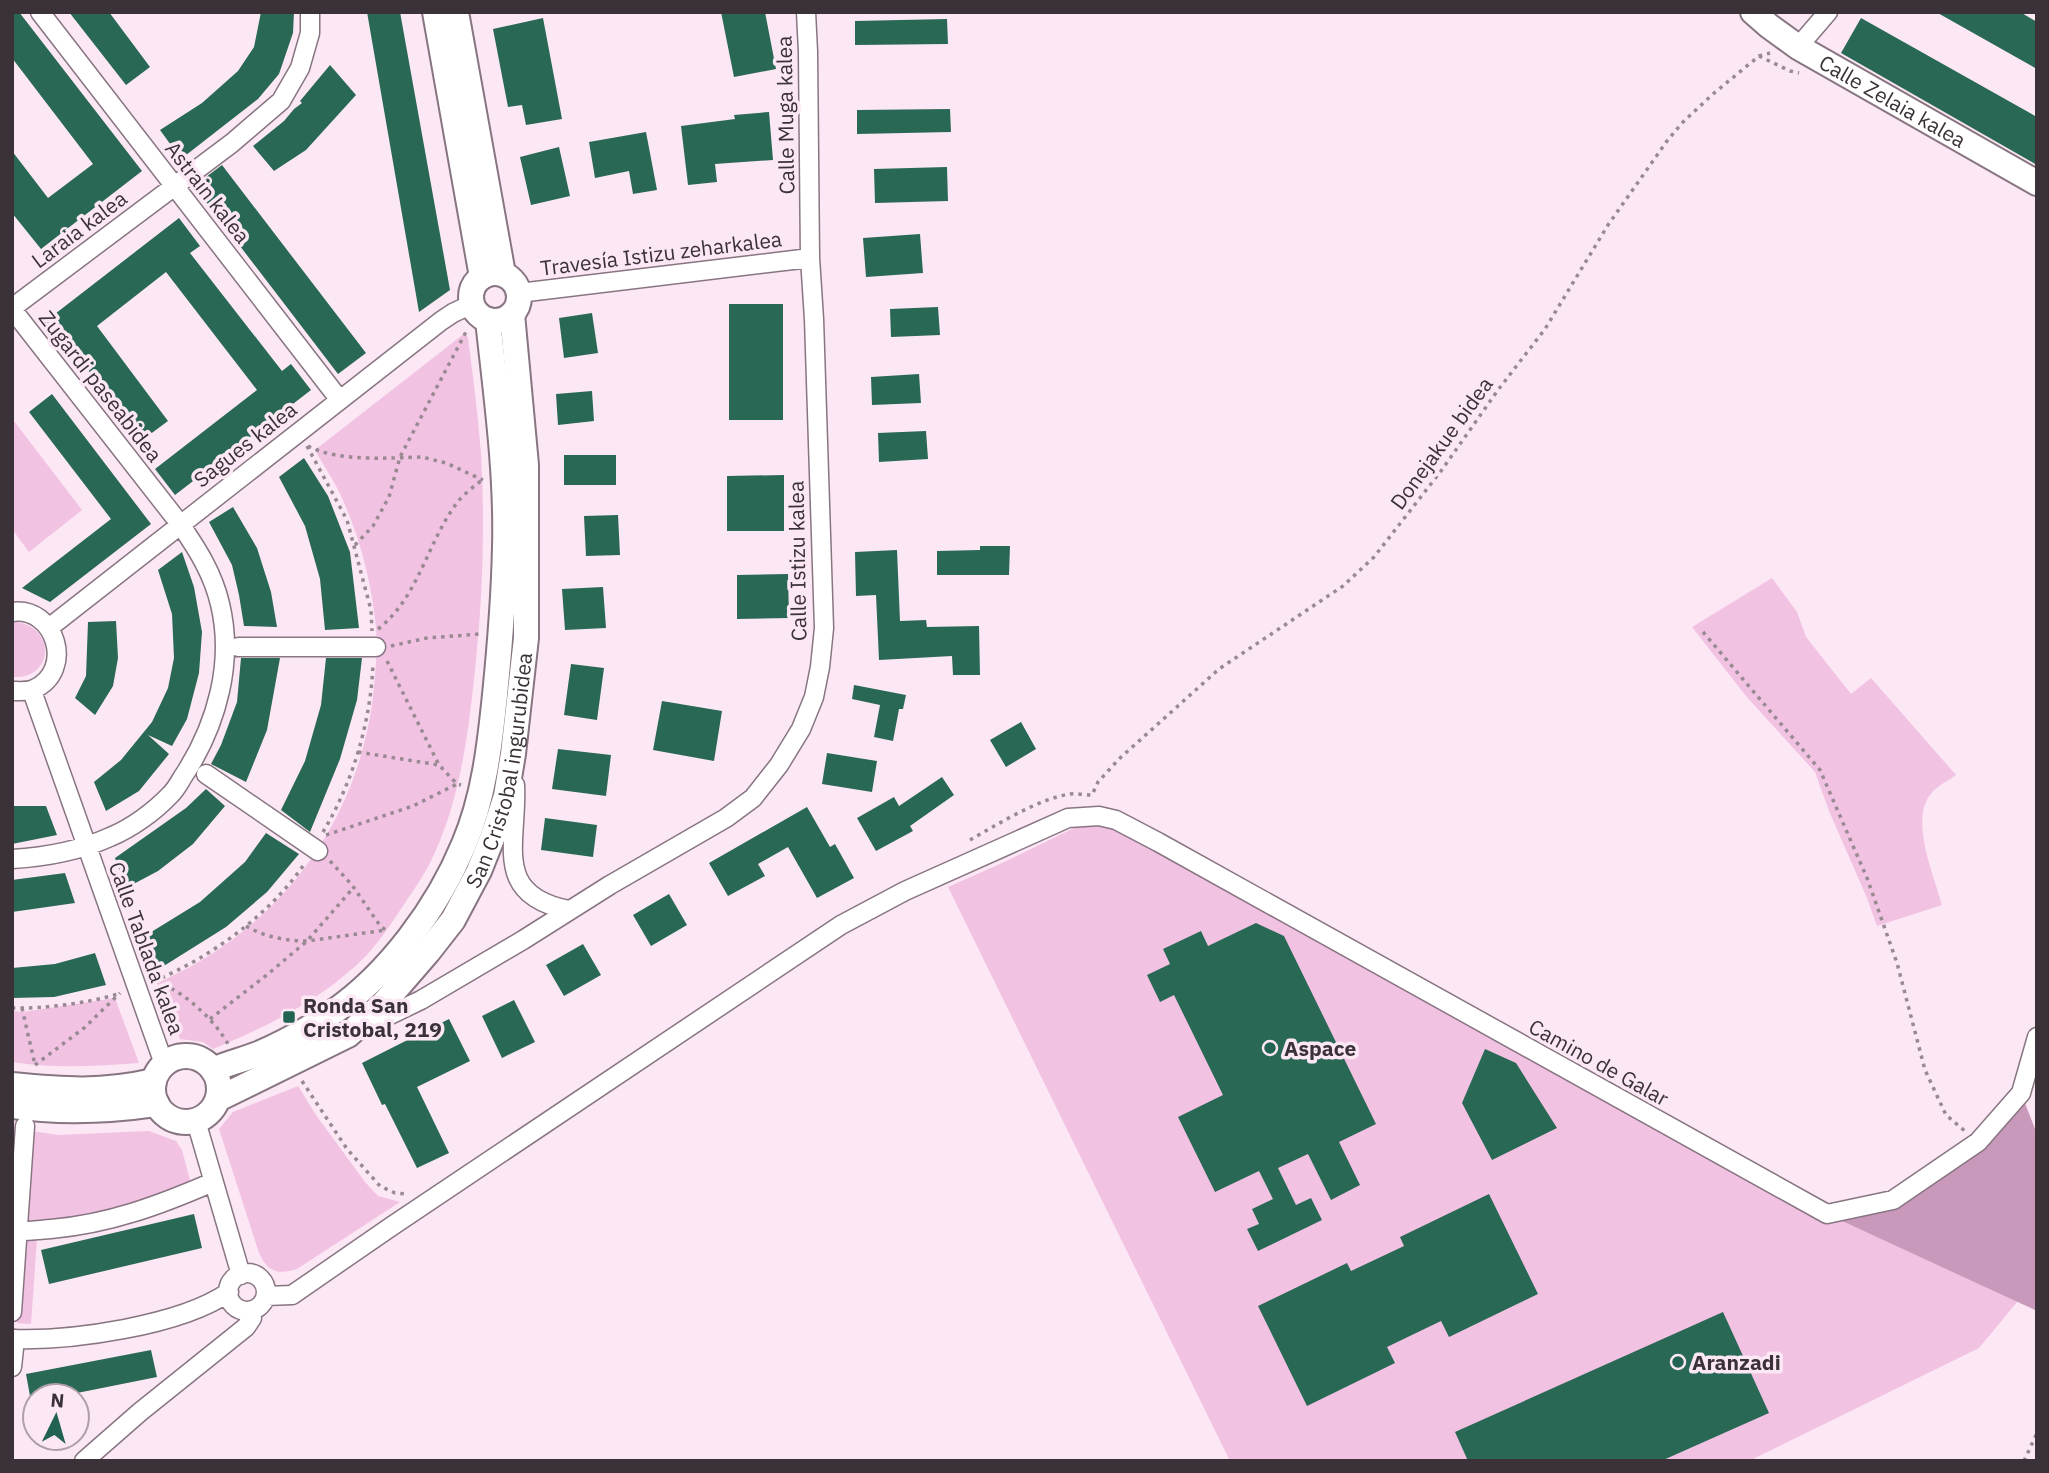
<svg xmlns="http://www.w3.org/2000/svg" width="2049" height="1473" viewBox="0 0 2049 1473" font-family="'IBM Plex Sans',sans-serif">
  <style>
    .green { fill: #f2c2e3 }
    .forest { fill: #c999bb }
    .building { fill: #296855 }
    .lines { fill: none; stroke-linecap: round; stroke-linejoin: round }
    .street-casing { stroke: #887582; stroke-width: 21 }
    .secondary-casing { stroke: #887582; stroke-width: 28 }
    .path { stroke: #988993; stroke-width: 3.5; stroke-dasharray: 3.5 5; stroke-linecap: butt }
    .street { stroke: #fff; stroke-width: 18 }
    .secondary { stroke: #fff; stroke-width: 24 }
    .poi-dot { fill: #226250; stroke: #fce7f5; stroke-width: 2.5 }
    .labels { text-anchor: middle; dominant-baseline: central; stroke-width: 7; stroke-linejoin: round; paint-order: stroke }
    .street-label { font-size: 21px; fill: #3a3238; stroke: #fce7f5 }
    .poi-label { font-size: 21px; font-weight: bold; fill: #3a3238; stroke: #fce7f5; text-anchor: start }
  </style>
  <rect width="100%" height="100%" fill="#fce7f5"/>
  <path class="green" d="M465 333 468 338C473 377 478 415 481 454 485 523 483 591 476 660 469 729 461 802 429 865 421 880 410 895 401 909 390 925 379 942 366 956 323 999 269 1026 213 1049L203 1042 180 1039 157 983C276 932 357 826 373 697 375 675 378 651 376 628 372 584 360 537 341 496 334 480 323 465 315 450Z
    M14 421 82 510 29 552 12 529V423Z
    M1772 578 1797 612 1806 637 1851 694 1871 678 1956 775C1948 781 1935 787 1930 795 1910 821 1934 876 1942 905L1877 926 1867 898 1829 811 1815 772 1746 696 1692 627Z
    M15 622C57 626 54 680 12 677V623Z
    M1099 816 1827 1214 2018 1301 1979 1348 1749 1461H1230L948 887 1002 863Z
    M115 998 139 1063C96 1066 55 1069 12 1062V1011L23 1012Z
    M298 1086 316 1115 365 1182 378 1196 400 1202 297 1269C277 1275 268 1272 259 1253L219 1129 233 1112Z
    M12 1128 58 1135 149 1131 176 1141 182 1150 191 1184 104 1214 53 1223 12 1222Z
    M24 1238 37 1239 31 1324 17 1323Z"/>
  <path class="forest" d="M2021 1093 2037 1134V1311L1827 1214 1893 1200 1978 1142Z"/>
  <path class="building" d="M12 12H19L142 171 41 249 12 213V151L48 198 93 164 12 58Z
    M69 12H109L150 67 126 85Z
    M261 12H294L293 33 279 74 258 99 181 159 160 130 202 103 238 71 254 47Z
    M367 12H400L450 290 419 312Z
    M721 12H765L776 69 734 77Z
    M1936 12H2020L2037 22V69Z
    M543 18 562 119 526 125 522 105 508 107 493 29Z
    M1861 18 2037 117V165L1841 53Z
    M947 19 948 44 855 45V21Z
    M330 65 356 95 306 150 274 171 253 146 284 121 294 109 302 103 300 101Z
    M950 109 951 132 857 134V110Z
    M769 112 773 160 715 164 717 182 688 185 681 126 735 119 734 115Z
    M646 132 657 190 633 194 629 171 595 178 589 142Z
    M559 147 570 196 531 205 520 157Z
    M222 165 366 353 338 374 194 186Z
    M947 167 948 201 875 203 874 169Z
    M179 218 200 246 190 253 282 371 291 364 311 390 175 495 155 469 257 390 166 272 97 326 168 421 141 441 70 346 63 352 42 324Z
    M920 234 923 273 866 277 863 238Z
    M729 304H783V420H729Z
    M938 307 940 335 891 337 890 309Z
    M592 313 598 353 564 358 559 318Z
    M919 374 921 403 872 405 871 377Z
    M592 391 594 421 558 425 556 394Z
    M52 394 151 524 50 602 22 588 111 519 29 412Z
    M926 431 928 459 879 462 878 433Z
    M564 455H616V485H564Z
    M304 458 328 496 350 552 359 628 325 630 320 579 305 526 279 477Z
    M784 475V531H727V476Z
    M233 507 257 548 271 592 277 627 244 626 239 595 232 565 209 522Z
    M618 515 620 555 586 556 584 516Z
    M980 546H1010L1009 575H937V551L980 550Z
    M897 550 900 621 926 620 927 627 979 626 980 675H953L952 656 879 660 876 595 856 596 855 552Z
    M182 552 194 587 202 632 199 673 187 719 172 746 148 735 169 754 139 791 106 811 94 782 121 760 152 722 168 688 174 658 172 614 158 570Z
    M788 574 789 618 737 619V575Z
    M603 587 606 628 565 630 562 589Z
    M116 621 118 658 113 686 95 715 75 698 86 676 88 622Z
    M241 658H280L267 730 246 782 211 764 221 745 237 702Z
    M326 658H362L357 700 340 759 310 832 281 810 305 761 321 705Z
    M571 664 604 668 597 720 564 715Z
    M854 685 906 695 903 709H899L893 741 874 737 880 705 852 699Z
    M662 701 722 711 714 761 653 750Z
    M1021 722 1036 749 1006 767 990 740Z
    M558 749 611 755 606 796 552 789Z
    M827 753 877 761 872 792 822 784Z
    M942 777 954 795 910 826 913 831 876 851 857 818 894 797 899 806Z
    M206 789 225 806 193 844 158 871 126 888 115 858 186 808Z
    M12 806H46L57 835 12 844Z
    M807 807 830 847 835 844 854 878 817 898 788 847 758 864 765 876 728 896 709 863Z
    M545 818 597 825 593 857 541 850Z
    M266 833 299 854 267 892 226 927 159 969 148 934 200 902 245 862Z
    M65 873 75 903 12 912V880Z
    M669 894 687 925 651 946 633 915Z
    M1256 923 1284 936 1376 1124 1339 1142 1360 1185 1331 1200 1308 1154 1278 1168 1296 1205 1311 1198 1322 1220 1258 1251 1247 1229 1259 1224 1252 1209 1273 1199 1259 1171 1215 1192 1178 1117 1223 1095 1174 995 1160 1002 1147 975 1170 964 1163 949 1201 931 1208 946Z
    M583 944 601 975 564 996 546 965Z
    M95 953 106 985 54 997 12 998V968L55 964Z
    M514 1000 535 1042 502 1058 482 1016Z
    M449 1019 470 1061 417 1087 449 1153 417 1168 385 1104 382 1105 362 1063Z
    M1485 1049 1516 1063 1557 1128 1492 1160 1462 1103Z
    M1489 1194 1538 1294 1449 1337 1441 1321 1387 1347 1395 1363 1307 1406 1258 1306 1347 1263 1351 1271 1404 1246 1400 1237Z
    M194 1214 202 1248 49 1284 41 1250Z
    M1723 1312 1769 1413 1661 1461H1468L1455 1432Z
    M151 1350 157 1377 62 1396H30L26 1374Z"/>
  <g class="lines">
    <defs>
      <path id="street" d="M40 12 339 399
        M1798 47 1828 12
        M519 293 810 258
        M12 308 232 143 281 101 300 68 310 33V12
        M12 309 180 524C198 550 213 574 220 604 234 662 217 723 186 772 181 779 177 788 171 794 155 811 132 828 110 837 79 851 46 857 12 859
        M12 612C56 606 75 671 34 689 28 692 19 691 12 691
        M50 627 441 321 453 313 472 304
        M238 647H376
        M32 691 164 1064
        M206 774 318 851
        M515 785C518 842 491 895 569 910
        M367 1026 421 1000 523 940 610 885 726 818 753 798 779 765 801 729 814 697 820 667 824 628 814 319 810 258 808 52 806 12
        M196 1121 241 1275
        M12 1231C25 1232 38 1230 51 1229 109 1224 160 1205 213 1182
        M228 1292a19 19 0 1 1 38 0a19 19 0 1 1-38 0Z
        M266 1296 292 1295 392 1226 841 925 905 891 1068 818 1099 816 1116 820 1158 842 1827 1214 1893 1200 1978 1142 2021 1093 2037 1037
        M12 1312 25 1126
        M12 1339C71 1341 180 1326 229 1292
        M12 1367 15 1339
        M84 1461 140 1412 246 1327 252 1318 251 1311"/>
      <g id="secondary">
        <path d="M435 12 482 277"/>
        <path d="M456 12 503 274"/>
        <path id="s1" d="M1753 12 1769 26 1798 47 2037 183"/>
        <circle cx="495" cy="297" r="24"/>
        <circle cx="186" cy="1089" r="33"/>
        <path d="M213 1070C228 1063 243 1060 258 1054 284 1043 309 1029 332 1013 389 974 438 907 464 844 484 798 490 744 495 695 500 645 504 596 505 547 507 471 496 395 488 320"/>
        <path d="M12 1085C64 1090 102 1093 154 1081"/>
        <path id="s2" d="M218 1099 348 1035 383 1004 428 952 453 920 479 871 493 836 506 796 513 754 526 638V465L512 314"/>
        <path d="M12 1106C60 1113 109 1111 157 1104"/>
      </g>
    </defs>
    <use href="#street" class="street-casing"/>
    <use href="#secondary" class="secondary-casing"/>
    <path class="path" d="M1759 56 1790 71 1799 73
      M307 446 347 520 371 610 372 631
      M308 446C338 462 389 458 422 457L446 463 483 480
      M355 545 373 526 389 497 400 457 467 330
      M378 629C417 599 427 545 454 507 461 496 472 488 482 480
      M1703 632 1820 770 1867 878 1897 963 1925 1070 1946 1115 1966 1132
      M391 646 427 638 480 634
      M387 661 439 765 457 784 461 785
      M358 752 439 765
      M323 832C353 782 371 721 373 663
      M326 835 413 806 457 784
      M970 840C998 824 1038 799 1070 794 1077 793 1085 795 1092 795L1098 782 1119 759 1219 669 1343 586 1374 557 1441 471 1498 390 1545 329 1608 225 1667 141 1683 122 1713 94 1759 56 1770 53
      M330 861 352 885 381 927 386 930
      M246 926C265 937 286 941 307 941L386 930
      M154 981C210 958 271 914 305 863
      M156 981C182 990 215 1020 228 1044
      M12 1008C43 1009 88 1003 118 994
      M22 1008 35 1065
      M210 1019 268 974 307 941 354 887
      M35 1065 84 1028 120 993
      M302 1081 347 1149 380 1186 395 1193 406 1194
      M2024 1461 2037 1433"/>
    <use href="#street" class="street"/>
    <use href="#secondary" class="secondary"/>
  </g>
  <g class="poi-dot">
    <rect x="282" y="1010" width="14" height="14" rx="3.5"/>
    <circle cx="1270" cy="1048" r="7"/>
    <circle cx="1678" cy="1362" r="7"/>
  </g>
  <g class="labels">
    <g class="street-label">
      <text stroke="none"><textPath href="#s1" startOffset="166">Calle Zelaia kalea</textPath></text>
      <text transform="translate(785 115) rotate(-91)">Calle Muga kalea</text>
      <text transform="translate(208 192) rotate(52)">Astrain kalea</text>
      <text transform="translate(79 229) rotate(-37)">Laraia kalea</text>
      <text transform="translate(661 253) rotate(-7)">Travesía Istizu zeharkalea</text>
      <text transform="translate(101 386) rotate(52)">Zugardi paseabidea</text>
      <text transform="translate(1441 443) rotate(-54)">Donejakue bidea</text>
      <text transform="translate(245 444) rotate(-38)">Sagues kalea</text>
      <text transform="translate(797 561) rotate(-91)">Calle Istizu kalea</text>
      <text stroke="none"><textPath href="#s2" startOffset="460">San Cristobal ingurubidea</textPath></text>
      <text transform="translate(147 948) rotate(70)">Calle Tablada kalea</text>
      <text transform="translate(1599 1062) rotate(29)">Camino de Galar</text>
    </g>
    <g class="poi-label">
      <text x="303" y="1005">Ronda San<tspan x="303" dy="24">Cristobal, 219</tspan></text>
      <text x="1284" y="1048">Aspace</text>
      <text x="1692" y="1362">Aranzadi</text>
    </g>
  </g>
  <rect width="2049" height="1473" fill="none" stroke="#3a3238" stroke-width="28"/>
  <g transform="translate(56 1417) rotate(5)"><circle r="33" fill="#fce7f5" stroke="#ae9fa9" stroke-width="2"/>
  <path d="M0-5L12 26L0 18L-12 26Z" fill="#226250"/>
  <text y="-10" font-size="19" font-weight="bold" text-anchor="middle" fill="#3a3238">N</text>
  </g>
</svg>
